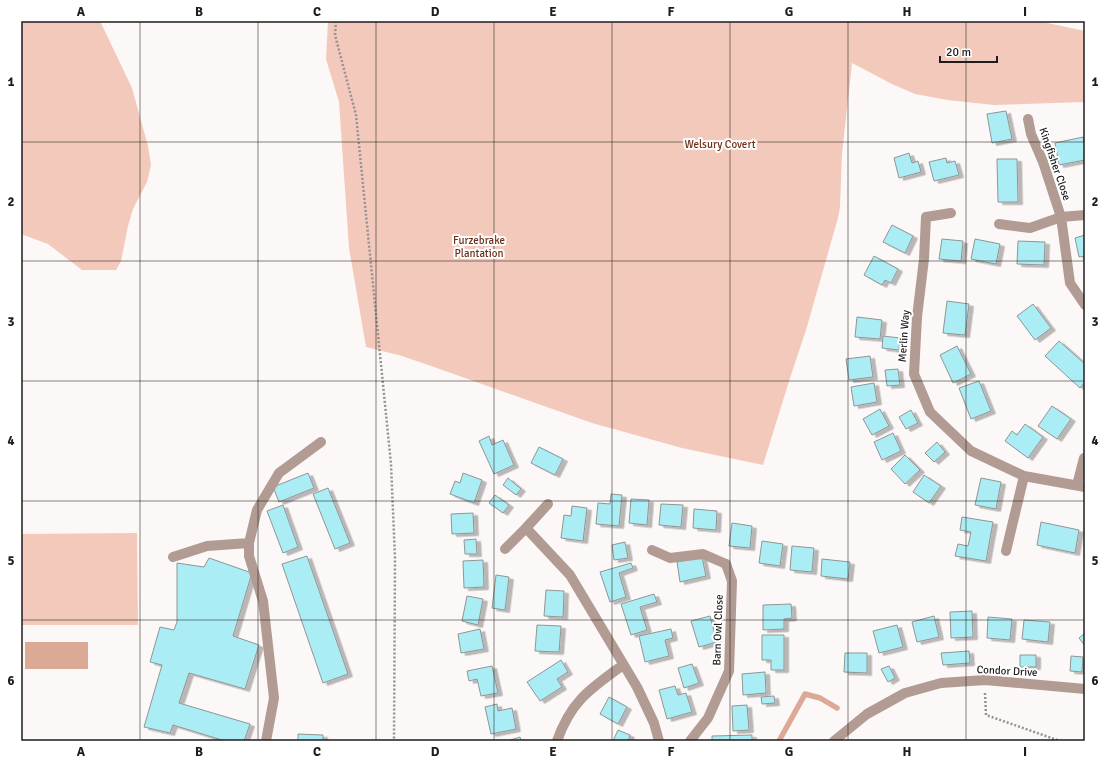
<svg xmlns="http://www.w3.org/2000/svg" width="1106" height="762" viewBox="0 0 1106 762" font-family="Signika,sans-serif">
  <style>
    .green { fill: #f3c9bb }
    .water { fill: #dda997 }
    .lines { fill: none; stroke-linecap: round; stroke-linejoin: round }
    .stream { stroke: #dda997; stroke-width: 5.5 }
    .building { fill: #aaedf5; stroke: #909595; filter: url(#shadow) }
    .path { stroke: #949291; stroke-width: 2.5; stroke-dasharray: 2 2; stroke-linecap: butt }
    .service { stroke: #b29b93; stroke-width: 10 }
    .minor { stroke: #b29b93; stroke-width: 10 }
    .grid { fill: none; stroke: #1e1d1c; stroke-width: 1; stroke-opacity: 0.55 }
    .labels { text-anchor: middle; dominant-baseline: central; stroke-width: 4; stroke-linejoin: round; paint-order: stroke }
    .park-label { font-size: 11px; fill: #6e2e17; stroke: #fff }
    .street-label { font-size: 11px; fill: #1e1d1c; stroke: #fff }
    .neatline { fill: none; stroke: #1e1d1c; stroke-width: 1.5 }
    .grid-label { font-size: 13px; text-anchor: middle; font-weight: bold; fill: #1e1d1c }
  </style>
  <defs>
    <filter id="shadow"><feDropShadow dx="4.5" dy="2.5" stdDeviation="0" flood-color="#0004"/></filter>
  </defs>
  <rect width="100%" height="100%" fill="#fcf8f7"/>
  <path class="green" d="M21 21H100L132 88 148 146 151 165 147 182 133 209 128 226 121 261 116 270H82L48 244 21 234Z
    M328 21H1038L1085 31V102L994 105 947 100 915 94 892 84 852 63 842 154 840 207 838 218 806 330 790 378 763 465 682 448 592 423 434 367 402 356 366 347 349 248 339 102 326 59Z
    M137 533 138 625H21V534Z"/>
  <path class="water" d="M25 642H88V669H25Z"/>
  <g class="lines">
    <path class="stream" d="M779 741 805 694 820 698 837 708"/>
  </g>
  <path class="building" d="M1006 111 1012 139 992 143 987 114Z
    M1083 137 1085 146V160L1059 165 1055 143Z
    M909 153 912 163 918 161 921 172 899 178 894 158Z
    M946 158 947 163 955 161 959 175 934 181 929 162Z
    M997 159H1017L1018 202H998Z
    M892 225 913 236 905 253 883 242Z
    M1085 235V256L1079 257 1075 238Z
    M942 239 963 241 961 261 939 259Z
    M975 239 1000 244 996 264 971 259Z
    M1018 241 1045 242 1044 265 1017 264Z
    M874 256 898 269 891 283 885 280 882 285 864 275Z
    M947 301 969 304 965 335 943 333Z
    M1033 304 1051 328 1035 340 1017 316Z
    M857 317 882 320 880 339 855 337Z
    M883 336 900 338 899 350 882 348Z
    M1059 341 1085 364V382L1080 388 1045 356Z
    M957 346 971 374 953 383 940 355Z
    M870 356 873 377 849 380 846 359Z
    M898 369 900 385 887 386 885 370Z
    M979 381 991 411 971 419 959 388Z
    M874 383 877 402 854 406 851 387Z
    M1052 406 1071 419 1057 439 1038 426Z
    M880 409 889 426 872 435 863 419Z
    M911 410 918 423 906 429 899 417Z
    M1025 424 1043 437 1028 458 1005 441 1012 431 1017 435Z
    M893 433 901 451 882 460 874 442Z
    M489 436 492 445 503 440 514 465 494 474 479 441Z
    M937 442 945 452 934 462 925 453Z
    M539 447 563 459 555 475 531 463Z
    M905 455 920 470 905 484 891 469Z
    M308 473 314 488 279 502 273 487Z
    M463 473 482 480 474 503 450 494 455 481 460 483Z
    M924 475 941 486 929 503 913 492Z
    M508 478 521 489 516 495 503 485Z
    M981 478 1001 482 996 509 975 505Z
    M328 488 350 543 335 549 313 494Z
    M611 494 622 495 619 526 596 524 598 503 610 504Z
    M495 495 509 505 503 513 489 503Z
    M631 499 649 500 647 525 629 523Z
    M661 504 683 505 681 527 659 525Z
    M283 505 298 547 283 553 267 511Z
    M572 506 587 508 583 541 561 538 564 515 571 516Z
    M694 509 717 511 716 530 693 528Z
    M473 513 474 533 452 534 451 514Z
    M962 517 993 522 986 561 955 556 958 544 968 546 971 532 960 530Z
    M1041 522 1079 530 1075 553 1037 545Z
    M732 523 752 526 750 548 729 546Z
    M476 539 477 554H465L464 540Z
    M762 541 783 544 780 566 759 563Z
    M625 542 628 558 614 560 612 545Z
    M792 546 814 548 812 572 790 570Z
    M307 556 348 674 323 683 282 564Z
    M702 557 706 576 680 582 677 562Z
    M209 558 252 573 233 636 259 645 245 689 189 673 179 703 250 724 244 741H225L173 725 170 733 144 727 162 665 150 662 160 627 174 630 177 622V563L204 567Z
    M822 559 850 562 848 579 821 576Z
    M483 560 484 587 464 588 463 561Z
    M631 563 633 568 619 573 626 597 610 602 600 572Z
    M496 575 509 577 505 610 492 608Z
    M546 590 564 591 563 617 544 616Z
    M654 594 657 602 640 607 647 630 631 635 621 604Z
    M467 596 483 599 478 625 462 621Z
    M791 604 792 618 784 619V629L763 630V605Z
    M972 611 973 637 951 638 950 612Z
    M710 616 717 642 699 647 691 621Z
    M934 616 939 637 917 642 912 622Z
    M988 617 1012 619 1010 640 987 638Z
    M1024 620 1050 622 1048 642 1022 639Z
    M537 625 561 626 559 652 535 651Z
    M897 625 903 647 879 653 873 631Z
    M480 629 484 649 461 653 458 634Z
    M671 629 673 638 665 640 669 656 645 662 639 636Z
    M1085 633V646L1079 638Z
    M762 635H784V670H771V660H762Z
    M969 651 970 663 943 665 941 653Z
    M845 653H867V673L844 672Z
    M1020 655H1036V667H1020Z
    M1071 656 1083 657 1082 672 1070 671Z
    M561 660 568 672 557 679 562 687 540 701 527 682Z
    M692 664 699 683 684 688 678 668Z
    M492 666 498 693 481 696 477 679 469 681 467 671Z
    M889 666 895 678 888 682 881 669Z
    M765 672 766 693 743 695 742 674Z
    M675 686 678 695 686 693 692 712 667 719 659 690Z
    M774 696 775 703 762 704 761 697Z
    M609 697 627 707 618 724 600 714Z
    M497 704 498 711 512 708 516 729 491 734 485 707Z
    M747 705 749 730 733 731 732 706Z
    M618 730 630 735 628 741H613Z
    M298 734 323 735V741H298Z
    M752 735V741H712V736Z
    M520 737 521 741H507Z"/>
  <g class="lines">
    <path class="path" d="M336 21 335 35 356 115 391 464 395 558 394 741
      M985 693 986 715 1060 741"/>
    <path class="service" d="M652 550 670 558 703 554 726 564
      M173 557 207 546 249 543
      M266 741 274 698 263 601 249 556V543L257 510 279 473 321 442"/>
    <path class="minor" d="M1028 119 1031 134 1043 162 1061 217 1070 283 1085 305
      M951 213 926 217 924 259 917 317 914 374 930 412 971 451 1024 476 1085 487
      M999 224 1030 228 1061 217 1085 215
      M1077 485 1084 458
      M548 504 526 528 570 575 637 687 654 723 659 741
      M505 549 526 528
      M1006 551 1024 476
      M557 741C571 701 590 689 623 665
      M690 741 708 718 729 671 732 581 726 564
      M834 741 867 714 905 693 941 683 985 680 1085 689"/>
  </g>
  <path class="grid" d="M140 21V741M258 21V741M376 21V741M494 21V741M612 21V741M730 21V741M848 21V741M966 21V741M21 142H1085M21 261H1085M21 381H1085M21 501H1085M21 620H1085"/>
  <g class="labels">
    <g class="park-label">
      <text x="720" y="144">Welsury Covert</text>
      <text x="479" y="240">Furzebrake<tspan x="479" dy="13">Plantation</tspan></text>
    </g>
    <g class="street-label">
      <text transform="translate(1055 164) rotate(71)">Kingfisher Close</text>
      <text transform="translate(904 336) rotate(-86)">Merlin Way</text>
      <text transform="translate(718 630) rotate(-88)">Barn Owl Close</text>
      <text transform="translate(1007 671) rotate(3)">Condor Drive</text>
    </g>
  </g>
  <rect width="1106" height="762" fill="none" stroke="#ffffff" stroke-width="44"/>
  <path d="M940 56v6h57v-6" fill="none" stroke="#1e1d1c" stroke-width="2"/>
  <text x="946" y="56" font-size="12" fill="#1e1d1c" stroke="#ffffff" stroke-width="3" paint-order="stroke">20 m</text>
  <rect x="22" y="22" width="1062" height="718" class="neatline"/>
  <g class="grid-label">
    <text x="81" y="16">A</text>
    <text x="199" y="16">B</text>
    <text x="317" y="16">C</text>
    <text x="435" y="16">D</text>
    <text x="553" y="16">E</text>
    <text x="671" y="16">F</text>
    <text x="789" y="16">G</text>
    <text x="907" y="16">H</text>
    <text x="1025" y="16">I</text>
    <text x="11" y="86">1</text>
    <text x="1095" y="86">1</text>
    <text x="11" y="206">2</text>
    <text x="1095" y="206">2</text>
    <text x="11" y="326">3</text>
    <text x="1095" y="326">3</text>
    <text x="11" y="445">4</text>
    <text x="1095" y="445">4</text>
    <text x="11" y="565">5</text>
    <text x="1095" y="565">5</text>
    <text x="11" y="685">6</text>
    <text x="1095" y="685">6</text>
    <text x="81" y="756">A</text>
    <text x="199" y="756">B</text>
    <text x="317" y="756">C</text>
    <text x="435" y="756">D</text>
    <text x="553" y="756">E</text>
    <text x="671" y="756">F</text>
    <text x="789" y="756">G</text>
    <text x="907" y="756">H</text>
    <text x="1025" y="756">I</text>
  </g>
</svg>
